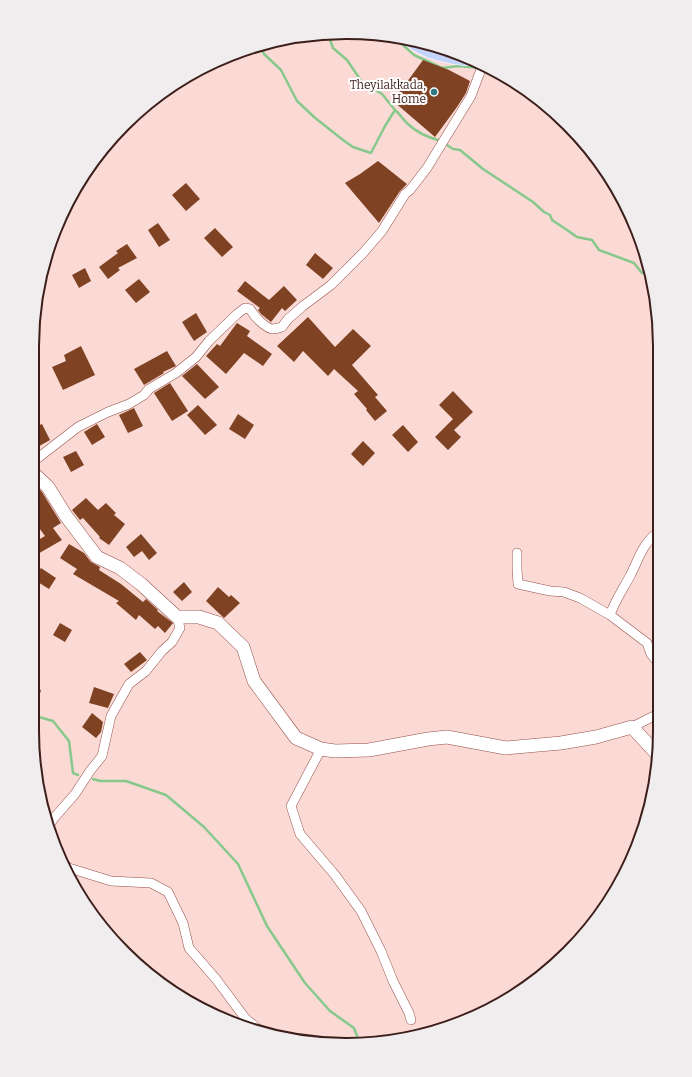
<svg xmlns="http://www.w3.org/2000/svg" width="692" height="1077" viewBox="0 0 692 1077" font-family="Bitter,serif">
  <style>
    .lines { fill: none; stroke-linecap: round; stroke-linejoin: round }
    .stream { stroke: #87c88c; stroke-width: 2.5 }
    .building { fill: #7f4223 }
    .street-casing { stroke: #944e48; stroke-width: 10 }
    .secondary-casing { stroke: #944e48; stroke-width: 14 }
    .primary-casing { stroke: #fff; stroke-width: 16 }
    .street { stroke: #fff; stroke-width: 9 }
    .secondary { stroke: #fff; stroke-width: 13 }
    .primary { stroke: #c4d4fa; stroke-width: 15 }
    .poi-dot { fill: #327a83; stroke: #fff; stroke-width: 1.5 }
    .labels { text-anchor: middle; dominant-baseline: central; stroke-width: 4; stroke-linejoin: round; paint-order: stroke }
    .poi-label { font-size: 12px; fill: #3c1e1b; stroke: #fff; text-anchor: end }
    .rim { fill: none; stroke: #3c1e1b; stroke-width: 2 }
  </style>
  <rect width="100%" height="100%" fill="#fbdad5"/>
  <g class="lines">
    <path class="stream" d="M328 34 333 48 347 60 362 82 382 94 395 110
      M394 37 414 55 442 68 458 66 492 69
      M260 45 264 54 281 70 297 101 314 117 343 140 353 147 371 153 385 126 395 110C400 114 403 120 408 124 416 132 430 138 441 141
      M447 145 453 149 460 150 483 169 533 202 544 212 550 215 552 220 567 230 577 237 592 240 599 250 634 263 642 273 650 271
      M32 715 53 721 69 741 73 773 78 775
      M93 779 100 781H126L166 795 204 827 238 864 267 926 305 983 330 1011 354 1028 359 1041"/>
  </g>
  <path class="building" d="M423 60 449 70 470 81 466 93 457 107 435 137 393 101Z
    M378 161 407 184 400 191 379 223 345 183 360 174Z
    M186 183 200 199 186 211 172 195Z
    M158 223 170 240 159 247 148 230Z
    M215 228 233 247 222 257 204 238Z
    M127 244 137 258 118 268 120 270 108 279 99 267 118 253 116 251Z
    M315 253 333 268 323 279 306 265Z
    M85 268 91 281 79 288 72 275Z
    M139 279 150 292 136 303 125 290Z
    M245 281 269 300 284 286 297 300 285 311 282 308 271 322 261 314 258 310 260 308 237 291Z
    M196 313 207 332 194 341 182 322Z
    M308 317 335 347 353 329 371 346 352 365 378 395 375 397 387 411 375 421 366 410 367 409 354 394 358 391 334 369 328 376 303 351 294 362 277 346Z
    M237 323 250 331 247 336 272 354 263 366 244 353 226 374 206 356 217 344 220 346Z
    M81 346 95 375 63 390 52 367 66 361 64 355Z
    M167 351 176 366 163 372 164 373 144 385 134 369Z
    M197 364 219 387 205 399 182 376Z
    M170 383 188 411 172 421 154 393Z
    M453 391 473 412 454 430 461 437 448 450 435 437 453 419 439 405Z
    M198 405 217 425 205 435 187 415Z
    M134 408 143 426 128 433 119 415Z
    M238 414 254 425 245 439 229 429Z
    M42 424 50 440 34 449V427Z
    M97 424 105 437 92 445 84 432Z
    M403 425 418 442 408 452 392 435Z
    M363 441 375 453 363 466 351 454Z
    M76 451 84 465 71 472 63 457Z
    M34 484 42 492 61 523 53 528 62 540 36 555 33 549V543L45 536 34 521 40 517 33 508Z
    M86 498 98 510 106 503 116 513 114 515 125 524 109 545 99 538 100 537 83 518 80 520 72 510Z
    M141 534 157 553 149 560 142 551 134 557 126 547Z
    M69 544 84 553 91 562 100 567 99 570 121 584 143 602 146 599 158 610 157 611 173 623 165 633 158 626 155 629 139 615 136 620 116 603 119 601 73 574 77 569 60 558Z
    M41 568 56 578 49 589 33 579Z
    M184 582 192 592 182 601 173 592Z
    M218 587 229 597 231 595 240 603 224 618 206 601Z
    M60 623 72 630 65 642 53 635Z
    M140 652 147 660 131 672 124 664Z
    M32 687 41 690 34 714 32 713Z
    M94 687 114 694 108 708 89 703Z
    M92 713 103 722 101 732 96 738 82 727Z"/>
  <g class="lines">
    <defs>
      <path id="street" d="M34 461 78 427 108 412 129 404 144 395 149 389 176 373 196 357 209 341 237 314 245 308 250 309C254 316 264 327 272 329 274 329 279 328 282 327L288 319 303 306 331 285 363 253 382 231 405 194 410 190 427 168 441 145 471 96 483 64
        M517 553V569L518 584 550 591 564 592 580 598 610 615 647 643 651 654 658 663
        M610 615C615 601 623 589 630 576 638 561 642 544 657 533
        M632 727 658 714
        M321 749 291 806 300 834 335 875 361 911 381 951 393 981 409 1013 411 1020
        M48 827 54 818 75 794 90 771 102 756 111 716 129 684 146 671 162 651 172 642 180 628 177 617
        M65 865 69 868 111 881 151 883 168 892 183 923 189 948 216 979 245 1018 262 1032"/>
      <path id="secondary" d="M34 474 48 487 66 516 97 557 120 568 141 584 177 617H199L218 623 243 647 254 681 296 738 321 749 335 751 369 750 428 739 447 737 506 748 561 743 596 737 632 727 657 754"/>
      <path id="primary" d="M412 40C422 51 452 57 467 58"/>
    </defs>
    <use href="#street" class="street-casing"/>
    <use href="#secondary" class="secondary-casing"/>
    <use href="#primary" class="primary-casing"/>
    <use href="#street" class="street"/>
    <use href="#secondary" class="secondary"/>
    <use href="#primary" class="primary"/>
  </g>
  <circle class="poi-dot" cx="434" cy="92" r="4"/>
  <g class="labels">
    <g class="poi-label">
      <text x="426" y="85">Theyilakkada,<tspan x="426" dy="14">Home</tspan></text>
    </g>
  </g>
  <path d="M0 0H692V1077H0ZM346 39H346A307 307 0 0 1 653 346V731A307 307 0 0 1 346 1038H346A307 307 0 0 1 39 731V346A307 307 0 0 1 346 39Z" fill="#efeded" fill-rule="evenodd"/>
  <path class="rim" d="M346 39H346A307 307 0 0 1 653 346V731A307 307 0 0 1 346 1038H346A307 307 0 0 1 39 731V346A307 307 0 0 1 346 39Z"/>
</svg>
